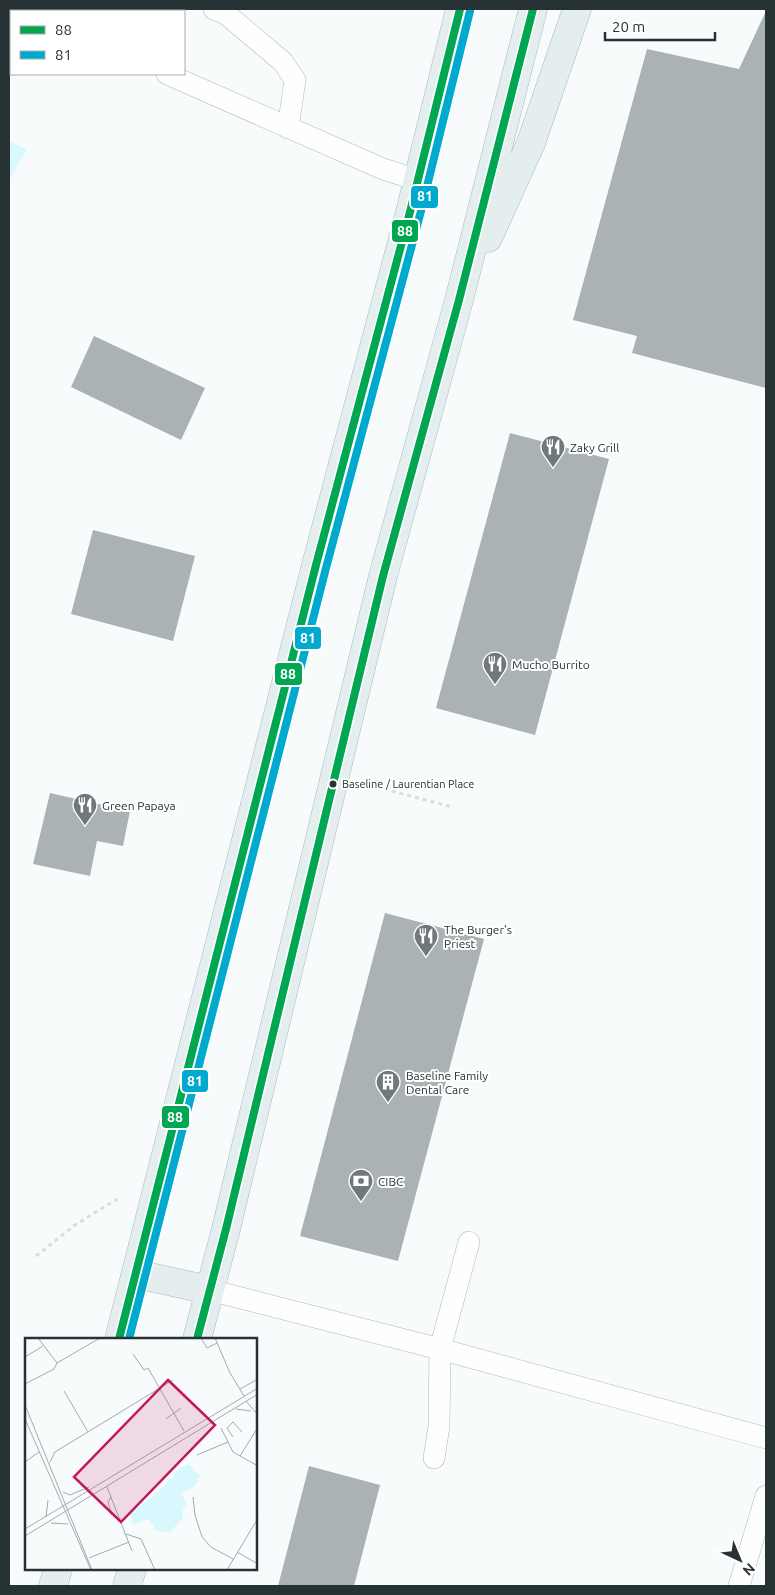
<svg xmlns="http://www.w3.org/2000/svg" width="775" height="1595" viewBox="0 0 775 1595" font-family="Ubuntu,sans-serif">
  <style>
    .green { fill: #d9f8fd }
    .building { fill: #abb2b4 }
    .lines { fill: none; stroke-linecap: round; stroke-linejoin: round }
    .service-casing { stroke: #b0b7b9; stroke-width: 22 }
    .primary-casing { stroke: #a8b8bb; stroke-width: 29 }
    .path { stroke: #dadcdd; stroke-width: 3; stroke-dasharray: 4 4; stroke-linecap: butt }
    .service { stroke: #fefeff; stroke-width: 21 }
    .primary { stroke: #e5eeef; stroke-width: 28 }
    .bus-1-casing { stroke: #fff; stroke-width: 11 }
    .bus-2-casing { stroke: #fff; stroke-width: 11 }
    .bus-1 { stroke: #00a651; stroke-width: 8 }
    .bus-2 { stroke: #00a9ce; stroke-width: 8 }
    .bus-dot { fill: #263234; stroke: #fff; stroke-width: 2 }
    .labels { text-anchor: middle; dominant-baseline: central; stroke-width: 4; stroke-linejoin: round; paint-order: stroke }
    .bus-label { font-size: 11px; fill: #263234; stroke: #fff; text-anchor: start }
    .poi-label { font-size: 12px; fill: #263234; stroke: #fff; text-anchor: start }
    .inset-road { fill: none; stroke: #a3abac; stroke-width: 1 }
    .view { fill: #c2185b; fill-opacity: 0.15; stroke: #c2185b; stroke-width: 2.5 }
    .inset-edge { fill: none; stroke: #263234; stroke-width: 2.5 }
    .line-badge { stroke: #fff; stroke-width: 2 }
    .badge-label { font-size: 14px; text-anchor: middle; font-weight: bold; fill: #fff }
  </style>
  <rect width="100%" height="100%" fill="#f7fbfc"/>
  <path class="green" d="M9 141 27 150 9 179Z"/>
  <path class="building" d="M766 11V388L632 353 637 336 573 320 647 49 739 69Z
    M94 336 205 388 181 440 71 387Z
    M510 433 609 459 535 735 436 708Z
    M93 530 195 556 173 641 71 614Z
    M50 793 130 811 123 846 97 841 90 876 33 864Z
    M385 913 484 939 398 1261 300 1236Z
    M309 1466 380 1485 354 1586H278Z"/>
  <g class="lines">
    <defs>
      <path id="service" d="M21 9 26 11
        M214 9 226 14 283 62 295 80 288 128
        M167 74 383 169 418 180
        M210 1290 440 1349 766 1438
        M434 1458 439 1426 440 1349 469 1242
        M739 1586 766 1496"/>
      <path id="primary" d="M488 238 531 143 577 9
        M136 1274 210 1290
        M119 1339 316 565 411 208 460 9
        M197 1339 226 1229 383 576 459 300 533 9
        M53 1586 58 1569
        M127 1586 132 1569"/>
    </defs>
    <use href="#service" class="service-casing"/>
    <use href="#primary" class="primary-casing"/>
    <path class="path" d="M384 789 452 807
      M36 1256 75 1225 117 1199"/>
    <use href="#service" class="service"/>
    <use href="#primary" class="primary"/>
    <defs>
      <path id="bus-1" d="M119 1339 316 565 411 208 460 9
        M197 1339 226 1229 383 576 459 300 533 9"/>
      <path id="bus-2" d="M129 1339 326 568 421 211 470 11"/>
    </defs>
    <use href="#bus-1" class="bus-1-casing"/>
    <use href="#bus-2" class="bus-2-casing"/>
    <use href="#bus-1" class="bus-1"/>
    <use href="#bus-2" class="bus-2"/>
  </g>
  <defs>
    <symbol id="restaurant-pin" viewBox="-11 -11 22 30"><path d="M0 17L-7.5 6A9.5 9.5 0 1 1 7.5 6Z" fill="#6f787a" stroke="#fff"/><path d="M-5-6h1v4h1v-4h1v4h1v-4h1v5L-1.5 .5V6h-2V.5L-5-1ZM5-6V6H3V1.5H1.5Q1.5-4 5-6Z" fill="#fff"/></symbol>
    <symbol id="building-pin" viewBox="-11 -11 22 30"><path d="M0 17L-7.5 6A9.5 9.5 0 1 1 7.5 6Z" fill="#6f787a" stroke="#fff"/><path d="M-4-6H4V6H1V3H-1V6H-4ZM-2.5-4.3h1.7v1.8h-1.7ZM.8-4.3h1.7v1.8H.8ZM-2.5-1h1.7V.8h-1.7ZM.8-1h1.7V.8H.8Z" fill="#fff"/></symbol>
    <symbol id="bank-pin" viewBox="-11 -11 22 30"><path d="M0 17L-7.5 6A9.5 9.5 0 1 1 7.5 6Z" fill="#6f787a" stroke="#fff"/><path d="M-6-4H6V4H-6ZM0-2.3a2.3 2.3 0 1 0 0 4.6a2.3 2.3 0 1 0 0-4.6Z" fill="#fff"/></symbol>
  </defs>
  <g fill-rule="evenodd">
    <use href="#restaurant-pin" x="539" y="433" width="28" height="38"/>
    <use href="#restaurant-pin" x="481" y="650" width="28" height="38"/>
    <use href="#restaurant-pin" x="71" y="791" width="28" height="38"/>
    <use href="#restaurant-pin" x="412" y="922" width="28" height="38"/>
    <use href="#building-pin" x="374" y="1068" width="28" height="38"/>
    <use href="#bank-pin" x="347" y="1167" width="28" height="38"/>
  </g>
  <circle class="bus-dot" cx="333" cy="784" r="4.5"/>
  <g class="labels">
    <g class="bus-label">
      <text x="342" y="784">Baseline / Laurentian Place</text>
    </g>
    <g class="poi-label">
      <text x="570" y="447">Zaky Grill</text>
      <text x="512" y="664">Mucho Burrito</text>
      <text x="102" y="805">Green Papaya</text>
      <text x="444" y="929">The Burger's<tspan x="444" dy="14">Priest</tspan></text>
      <text x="406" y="1075">Baseline Family<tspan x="406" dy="14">Dental Care</tspan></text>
      <text x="378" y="1181">CIBC</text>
    </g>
  </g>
  <g transform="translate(25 1338)">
    <rect width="232" height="232" fill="#f7fbfc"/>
    <path d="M164 126 175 138 171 147 157 156 162 167 158 171V180L145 194 132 193 124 181 108 186 104 173 111 171 136 151 155 130Z" fill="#d9f8fd"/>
    <path class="inset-road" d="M13 0 32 25 75 0M176 0 182 10 192 5M190 0 205 35 219 58M108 16 119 32 123 30 159 93M0 19 18 8M0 46 29 31 32 25M215 51 233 41M39 53 63 94M221 63 233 77M0 67 67 232M211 71 226 73M0 81 66 232M141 81 156 70M196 90 208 114 233 128M208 99 202 90 208 84 217 94M172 117 203 104M215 118 233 89M0 124 14 114M25 124 30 114 148 42M82 149 107 213M38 154 45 157 64 149M86 159 83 164 87 177M168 159 170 177 177 199 186 209 208 221M21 179 23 162M26 185 43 186M0 191 233 50M101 196 116 201 130 232M0 198 233 56M212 214 233 226M64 220 104 204M202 232 233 180"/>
    <path class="view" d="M143 42 190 87 96 184 49 139Z"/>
    <rect width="232" height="232" class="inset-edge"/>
  </g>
  <g class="line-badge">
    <rect x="410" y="185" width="29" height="24" rx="5" fill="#00a9ce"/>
    <rect x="391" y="219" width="28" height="24" rx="5" fill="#00a651"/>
    <rect x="294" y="626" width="28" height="24" rx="5" fill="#00a9ce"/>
    <rect x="274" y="662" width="29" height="24" rx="5" fill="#00a651"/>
    <rect x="181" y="1069" width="28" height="24" rx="5" fill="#00a9ce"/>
    <rect x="161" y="1105" width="29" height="24" rx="5" fill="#00a651"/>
  </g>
  <g class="badge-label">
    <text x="425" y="201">81</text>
    <text x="405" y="236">88</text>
    <text x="308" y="643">81</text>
    <text x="288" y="679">88</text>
    <text x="195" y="1086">81</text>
    <text x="175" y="1122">88</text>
  </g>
  <rect width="775" height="1595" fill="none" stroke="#263234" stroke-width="20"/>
  <rect x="10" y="10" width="175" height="65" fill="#ffffff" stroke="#a8adae"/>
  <rect x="20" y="26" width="25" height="8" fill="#00a651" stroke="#a8adae"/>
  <text x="55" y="35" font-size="15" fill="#263234">88</text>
  <rect x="20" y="51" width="25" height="8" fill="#00a9ce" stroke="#a8adae"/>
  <text x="55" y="60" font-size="15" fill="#263234">81</text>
  <g transform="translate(740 1560) rotate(136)" stroke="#ffffff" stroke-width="4" paint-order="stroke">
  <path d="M0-4L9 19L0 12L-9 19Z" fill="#263234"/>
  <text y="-8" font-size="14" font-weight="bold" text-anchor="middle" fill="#263234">N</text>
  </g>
  <path d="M605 32v8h110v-8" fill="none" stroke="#263234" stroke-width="2.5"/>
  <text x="612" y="32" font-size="15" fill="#263234" stroke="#ffffff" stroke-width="4" paint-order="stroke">20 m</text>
</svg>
